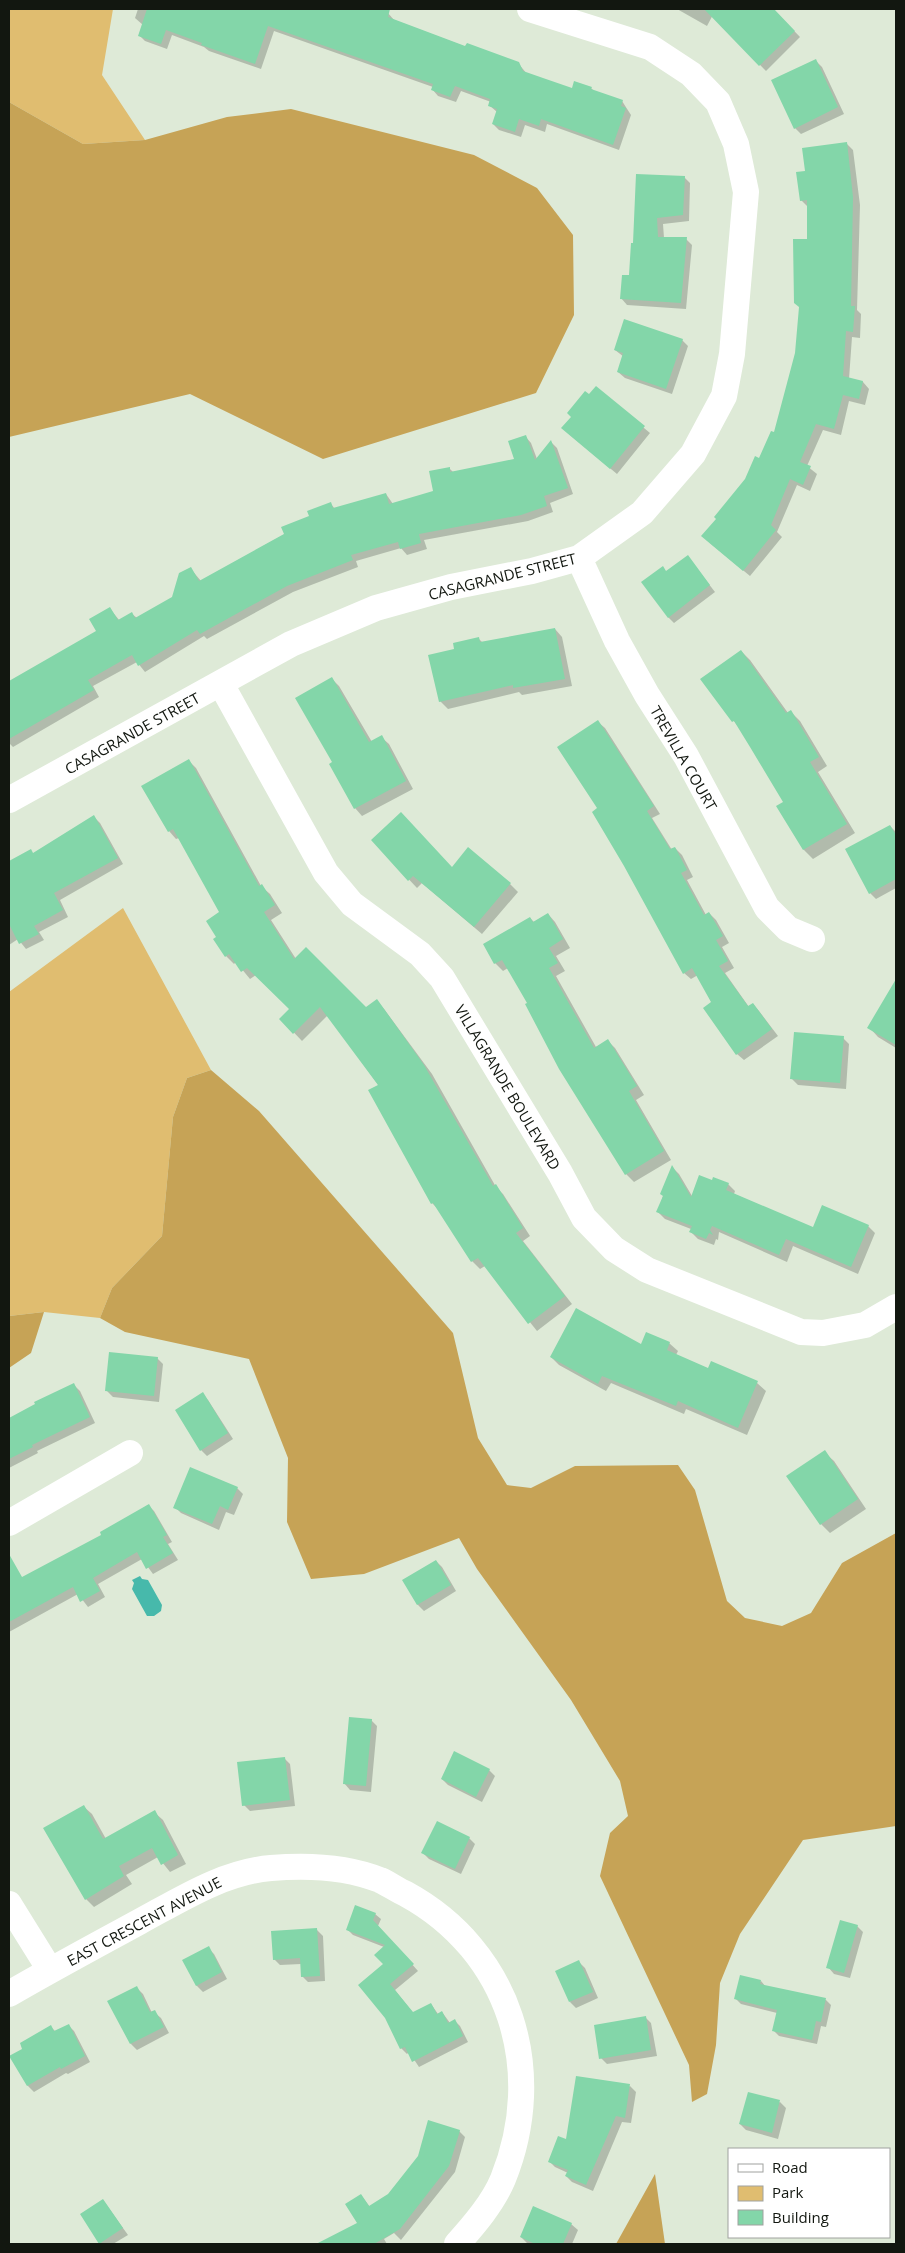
<svg xmlns="http://www.w3.org/2000/svg" width="905" height="2253" viewBox="0 0 905 2253" font-family="'Open Sans',sans-serif">
  <style>
    .green { fill: #e0bd70 }
    .forest { fill: #c6a356 }
    .water { fill: #47b9ab }
    .shadow { fill: #0003 }
    .building { fill: #83d6a9 }
    .lines { fill: none; stroke-linecap: round; stroke-linejoin: round }
    .minor { stroke: #fff; stroke-width: 26 }
    .labels { text-anchor: middle; dominant-baseline: central; stroke-width: 4; stroke-linejoin: round; paint-order: stroke }
    .street-label { font-size: 15px; fill: #121710; stroke: #fff }
  </style>
  <rect width="100%" height="100%" fill="#deead7"/>
  <path class="green" d="M9 9H113L102 75 145 140 83 144 9 102Z
    M123 908 211 1070 187 1078 173 1117 162 1236 112 1288 100 1318 44 1312 9 1316V992Z"/>
  <path class="forest" d="M9 102 83 144 145 140 227 117 291 109 474 155 537 188 573 235 574 315 536 393 323 459 190 394 9 437Z
    M211 1070 259 1111 453 1333 478 1438 507 1485 531 1488 575 1466 678 1465 695 1490 727 1601 745 1618 782 1626 811 1613 842 1563 896 1533V1826L803 1840 740 1934 720 1983 716 2045 707 2094 692 2102 689 2065 600 1876 610 1833 628 1816 620 1781 571 1700 477 1569 459 1538 364 1574 311 1579 287 1522 288 1458 249 1359 125 1332 100 1318 112 1288 162 1236 173 1117 187 1078Z
    M44 1312 31 1353 9 1368V1316Z
    M655 2174 665 2244H616Z"/>
  <path class="water" d="M140 1576 142 1579 148 1580 162 1605 161 1611 154 1616H147L132 1589 134 1583 132 1580Z"/>
  <path class="shadow" d="M138 9H278L292 13 294 9H358L370 13 371 9H376L388 13 394 20 466 47 518 63 527 74 572 90 591 88 594 91 622 101 631 115 619 150 547 124 545 132 525 125 521 137 499 130 493 124 497 112 489 105 491 102 461 91 456 102 438 96 432 89 433 87 274 31 261 69 209 51 204 47 172 35 167 49 145 41 139 35 143 25 135 18Z
    M677 9H716L707 26Z
    M740 9H773L800 37 766 71 722 26Z
    M816 61 822 67 844 114 801 134 795 128Z
    M846 143 853 150 860 205 857 310 861 314 860 338 852 337 849 379 863 382 869 389 865 405 849 401 841 435 823 430 807 466 817 474 810 491 797 485 777 532 782 537 750 576 710 543 775 434 797 353 808 241 809 208 801 200 806 172Z
    M684 177 690 183 689 221 663 224 664 238 686 239 692 245 686 309 627 305 621 298 630 276 632 245Z
    M682 340 688 346 672 394 625 378 618 372 624 357 615 350Z
    M596 388 650 433 617 474 569 434Z
    M525 436 531 443 537 459 551 442 557 448 573 494 550 503 553 512 528 521 424 540 427 549 407 555 401 548 356 561 358 567 293 592 207 639 204 636 145 672 137 662 93 686 99 697 13 747 9 743V682L98 632 110 609 120 621 132 614 137 618 173 598 190 568 201 581 285 534 331 504 335 509 386 494 393 504 435 492 449 468 453 472 516 460Z
    M688 557 715 592 674 623 668 617 667 572Z
    M555 629 562 637 572 686 522 695 519 692 448 709 440 701 456 650 478 638 483 643Z
    M741 651 750 660 788 713 791 712 800 721 827 766 818 772 855 833 813 859 804 850 778 806 785 802 741 730 702 680Z
    M332 679 339 686 372 742 381 737 389 744 413 789 362 816 355 808 334 763Z
    M598 722 605 728 660 814 652 818 672 850 675 848 682 855 693 877 687 880 706 915 709 913 716 920 729 943 722 947 734 968 725 973 749 1007 753 1004 759 1011 778 1036 744 1060 737 1054 698 975 691 979 684 973 598 809Z
    M188 760 196 768 261 886 270 894 282 913 271 920 296 959 366 1009 377 1001 384 1009 432 1074 496 1187 503 1194 530 1236 523 1241 572 1304 537 1331 485 1266 480 1269 472 1261 440 1211 432 1203 379 1086 328 1015 302 1041 281 1019 290 1009 256 975 250 979 236 962 234 964 226 956 215 940 218 938 221 912 179 838 176 839 169 831Z
    M94 817 100 823 123 864 60 900 68 917 39 932 44 940 26 949 18 939 9 945V871L12 869 9 863 31 851 33 854Z
    M890 826 896 832V888L876 899 870 893Z
    M372 840 452 868 510 884 518 892 482 934 422 883 417 888Z
    M548 914 555 922 570 948 556 956 565 971 556 976 596 1047 608 1041 615 1048 644 1095 636 1100 671 1160 634 1182 626 1174 508 968 503 971 495 963 530 918 534 922Z
    M895 984 896 985V1048L878 1037 869 1027Z
    M843 1038 849 1044 846 1089 798 1085 792 1079Z
    M672 1167 679 1174 692 1196 712 1182 728 1184 735 1191 734 1194 814 1229 868 1226 875 1233 858 1274 793 1246 787 1262 719 1232 718 1240 716 1239 714 1245 698 1239 691 1232V1229L665 1219 658 1212Z
    M669 1343 678 1351 676 1355 709 1369 757 1383 766 1391 747 1435 686 1409 684 1414 611 1383 606 1391 559 1365 551 1357Z
    M157 1358 163 1364 159 1402 113 1397 107 1391Z
    M74 1385 80 1391 95 1423 37 1451 38 1453 9 1468V1419Z
    M202 1394 208 1400 233 1439 207 1456 201 1450Z
    M824 1452 834 1461 866 1509 830 1533 821 1524Z
    M237 1488 243 1494 234 1515 226 1512 219 1530 181 1513 175 1507Z
    M148 1505 154 1511 172 1542 168 1544 178 1560 153 1574 142 1559 98 1584 105 1597 88 1607 78 1594 9 1632V1583L20 1577 22 1578 103 1535Z
    M436 1561 442 1567 456 1591 424 1611 418 1605 404 1581Z
    M371 1720 377 1726 371 1792 350 1790 344 1783Z
    M284 1758 290 1764 295 1806 250 1811 244 1805Z
    M489 1770 495 1776 482 1802 448 1785 442 1779Z
    M83 1806 92 1814 106 1839 154 1812 163 1820 186 1864 170 1872 158 1857 126 1875 132 1884 94 1907 86 1899Z
    M469 1838 475 1844 461 1874 429 1859 423 1853Z
    M375 1914 381 1919 378 1926 418 1971 395 1990 413 2013 431 2004 438 2014 442 2012 450 2023 455 2021 460 2026 468 2042 419 2067 409 2052 407 2054 401 2048 384 1965V1947L353 1935 348 1930Z
    M857 1926 863 1932 850 1978 834 1974 828 1967Z
    M317 1930 323 1936 325 1981 308 1982 302 1976 301 1964 280 1965 274 1959Z
    M208 1948 214 1954 227 1979 203 1992 197 1986 184 1960Z
    M579 1962 585 1968 598 1998 576 2008 570 2002Z
    M761 1981 766 1987 826 2000 831 2005 826 2027 821 2026 817 2044 779 2036 774 2031 777 2013 741 2004 736 1999Z
    M137 1988 143 1994 152 2013 154 2012 161 2018 169 2033 137 2050 131 2044Z
    M645 2017 651 2023 657 2056 607 2064 601 2058Z
    M68 2025 74 2031 90 2062 68 2074 66 2073 34 2092 28 2086 11 2056 24 2049 50 2026 56 2032Z
    M630 2086 636 2092 631 2123 622 2122 593 2191 572 2182 566 2176 568 2173 555 2167 549 2161 567 2141Z
    M780 2102 786 2108 778 2139 746 2130 740 2124Z
    M459 2131 465 2137 455 2172 401 2240 394 2233 384 2239 387 2244H318L359 2223 361 2195 370 2207 389 2195Z
    M103 2200 128 2235 113 2244 100 2243Z
    M533 2208 571 2224 578 2230 572 2244 527 2243 521 2237Z"/>
  <path class="building" d="M147 9H390L388 17 465 46 467 43 519 62 523 71 543 78 572 88 574 81 592 87 591 89 623 100 621 106 626 108 613 145 541 119 539 126 519 119 515 132 492 124 497 109 488 106 490 99 455 86 450 97 431 90 433 84 268 26 255 64 201 45 202 43 166 30 161 44 138 36Z
    M704 9H774L795 31 759 66Z
    M816 59 838 107 794 129 771 80Z
    M847 142 853 197 851 306H855L853 332 846 331 843 376 863 381 859 399 843 395 834 429 816 424 800 462 811 466 803 485 790 479 771 525 776 530 743 571 701 536 716 519 714 517 745 479 755 456 759 458 771 431 774 432 795 353 799 307 794 303 793 239H807V200L800 201 796 172 805 171 802 148Z
    M636 174 685 176 683 215 657 218 658 237H687L681 303 620 299 622 275H629L631 243H633Z
    M624 319 683 339 666 389 617 372 623 353 614 350Z
    M596 386 645 426 610 469 561 428 571 417 567 413 585 391 589 394Z
    M526 435 535 460 551 440 568 488 544 496 547 506 521 515 419 534 421 543 400 549 398 542 351 555 353 560 287 586 200 634 197 630 138 666 132 655 88 680 94 690 9 739V681L96 631 89 619 110 607 118 620 132 612 135 618 172 597 179 573 191 567 199 581 284 534 281 527 309 516 307 511 331 502 333 508 386 493 389 504 433 491 429 471 450 467V472L514 459 508 441Z
    M688 555 710 585 668 618 641 582 663 566 666 571Z
    M555 628 565 679 513 688V685L439 702 428 655 454 649 453 643 479 637 480 642Z
    M741 650 786 713 791 710 819 757 810 762 847 824 803 850 776 806 783 802 750 747 734 721 732 722 700 679Z
    M332 677 369 742 382 735 406 781 354 809 329 764 332 762 295 698Z
    M598 720 654 806 647 811 670 849 675 847 687 870 681 873 704 915 709 912 723 936 716 940 728 961 719 966 748 1006 753 1003 772 1029 736 1055 703 1008 711 1002 692 968 683 974 624 866 592 812 597 808 557 747Z
    M189 759 259 886 262 884 275 905 264 912 294 959 306 947 366 1007 377 999 424 1065 493 1186 496 1184 523 1228 516 1233 565 1296 528 1324 478 1258 471 1262 433 1203 431 1204 368 1090 378 1085 320 1007 293 1034 279 1019 289 1009 247 968 241 972 229 954 225 957 213 939 216 937 206 921 219 912 173 829 168 832 141 786Z
    M401 812 452 867 468 847 511 883 474 927 413 876 408 881 371 840Z
    M94 815 118 858 54 893 63 910 34 926 39 934 19 944 9 924V861L31 849 33 853Z
    M890 825 896 835V879L869 894 845 849Z
    M548 913 563 939 549 948 558 963 549 968 594 1048 608 1039 637 1086 629 1091 664 1151 625 1175 559 1069 525 1004 527 1003 502 960 494 964 483 944 530 917 533 922Z
    M896 979V1045L867 1028Z
    M794 1032 844 1036 840 1083 790 1079Z
    M672 1165 691 1197 699 1175 712 1180 713 1177 729 1183 726 1190 813 1227 822 1205 869 1225 851 1267 786 1239 779 1255 712 1226 710 1230 713 1235 709 1233 706 1239 689 1232 692 1226 656 1212 663 1196 660 1194Z
    M576 1308 641 1344 646 1332 670 1342 667 1350 708 1368 711 1361 758 1381 738 1428 678 1401 676 1406 602 1376 598 1384 550 1357Z
    M109 1352 158 1357 154 1396 105 1391Z
    M74 1383 90 1417 32 1445 33 1447 9 1459V1418L35 1404 34 1402Z
    M203 1392 228 1433 200 1451 175 1410Z
    M825 1450 858 1499 820 1525 786 1476Z
    M190 1467 238 1487 228 1510 220 1506 212 1524 173 1508Z
    M149 1504 167 1535 163 1537 173 1553 146 1569 137 1552 93 1578 100 1591 80 1602 73 1587 9 1622V1554L22 1577 101 1535 100 1532Z
    M436 1560 451 1585 417 1605 402 1580Z
    M349 1717 372 1719 366 1786 343 1784Z
    M454 1751 490 1769 476 1797 441 1779Z
    M285 1757 290 1800 242 1806 237 1762Z
    M84 1805 103 1839 155 1810 178 1855 161 1865 152 1848 119 1866 124 1876 85 1900 43 1828Z
    M437 1821 470 1837 455 1869 421 1853Z
    M355 1905 376 1913 373 1920 414 1964 390 1984 413 2012 431 2003 437 2014 442 2011 448 2023 455 2019 463 2036 412 2062 405 2047 400 2049 385 2018 358 1985 383 1964 374 1955 385 1945 346 1930Z
    M840 1920 858 1925 844 1973 826 1968Z
    M317 1928 320 1976 301 1977 300 1958 273 1960 271 1931Z
    M209 1946 222 1972 196 1986 182 1960Z
    M579 1960 593 1992 569 2002 555 1971Z
    M740 1975 761 1980 760 1984 826 1998 821 2022 816 2021 812 2040 772 2031 777 2010 734 1999Z
    M137 1986 150 2012 155 2010 164 2027 130 2044 107 2001Z
    M646 2016 651 2050 599 2059 594 2025Z
    M69 2024 85 2056 61 2069 60 2067 27 2086 9 2056 22 2049 20 2043 51 2025 54 2031Z
    M576 2076 630 2084 625 2118 616 2116 586 2185 565 2176 568 2170 548 2162 558 2136 566 2139Z
    M748 2092 780 2100 772 2133 739 2124Z
    M428 2120 460 2130 459 2134 449 2166 400 2229 374 2244H316L357 2223 345 2204 361 2194 369 2206 388 2194 418 2156Z
    M103 2199 123 2228 99 2244 80 2214Z
    M533 2206 572 2223 563 2244H535L520 2237Z"/>
  <g class="lines">
    <path class="minor" d="M579 558 617 641 647 695 686 756 767 908 788 929 812 939
      M221 684 326 873 352 904 420 954 442 978 560 1173 584 1218 614 1249 647 1270 801 1332 823 1333 865 1325 896 1307
      M9 800 291 644 376 608 451 587 532 571 579 558 642 513 693 454 724 396 732 354 746 192 736 144 718 102 691 74 650 47 530 9
      M9 1523 130 1453
      M9 1904 50 1970
      M9 1994C52 1969 95 1946 139 1922 180 1900 223 1872 271 1868 306 1865 347 1867 380 1880 389 1884 397 1890 406 1894 510 1951 547 2070 503 2179 493 2203 474 2225 457 2244"/>
  </g>
  <g class="labels">
    <g class="street-label">
      <text transform="translate(502 576) rotate(-14)">CASAGRANDE STREET</text>
      <text transform="translate(132 733) rotate(-29)">CASAGRANDE STREET</text>
      <text transform="translate(684 758) rotate(60)">TREVILLA COURT</text>
      <text transform="translate(508 1087) rotate(59)">VILLAGRANDE BOULEVARD</text>
      <text transform="translate(144 1921) rotate(-28)">EAST CRESCENT AVENUE</text>
    </g>
  </g>
  <rect width="905" height="2253" fill="none" stroke="#121710" stroke-width="20"/>
  <rect x="728" y="2148" width="162" height="90" fill="#ffffff" stroke="#a0a29f"/>
  <rect x="738" y="2164" width="25" height="8" fill="#ffffff" stroke="#a0a29f"/>
  <text x="772" y="2173" font-size="15" fill="#121710">Road</text>
  <rect x="738" y="2186" width="25" height="15" fill="#e0bd70" stroke="#a0a29f"/>
  <text x="772" y="2198" font-size="15" fill="#121710">Park</text>
  <rect x="738" y="2210" width="25" height="15" fill="#83d6a9" stroke="#a0a29f"/>
  <text x="772" y="2223" font-size="15" fill="#121710">Building</text>
</svg>
